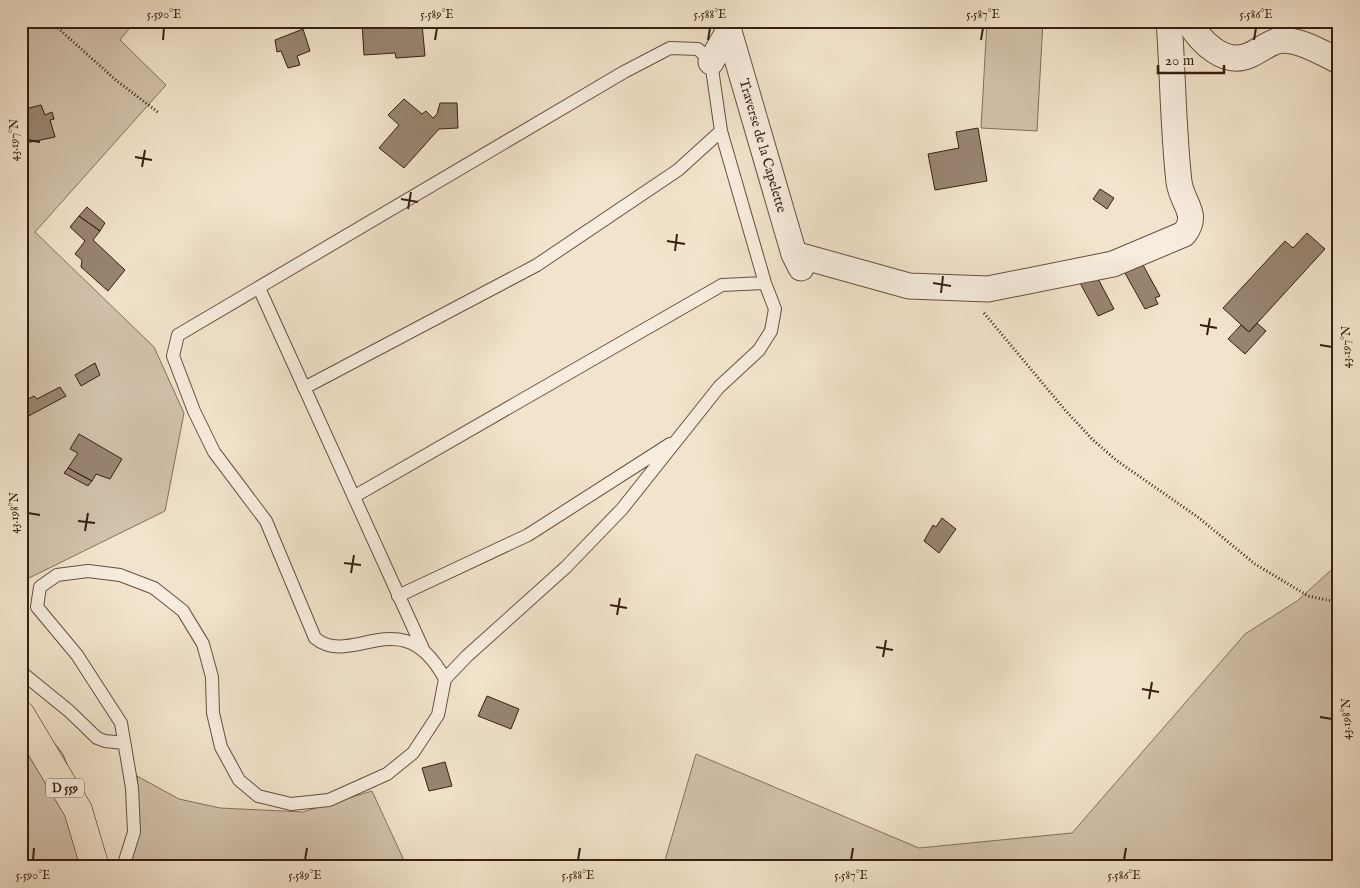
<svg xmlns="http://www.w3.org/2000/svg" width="1360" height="888" viewBox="0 0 1360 888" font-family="'IM FELL English',serif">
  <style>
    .green { fill: #d2c2ac; stroke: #85705f }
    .building { fill: #998573; stroke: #381e12 }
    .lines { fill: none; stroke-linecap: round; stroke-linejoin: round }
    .lane-casing { stroke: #665040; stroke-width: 14 }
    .street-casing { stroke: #665040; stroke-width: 27 }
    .primary-casing { stroke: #381e12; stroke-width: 29 }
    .path { stroke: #381e12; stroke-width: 3; stroke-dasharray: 1 2.5; stroke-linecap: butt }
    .lane { stroke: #f7edde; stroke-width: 12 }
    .street { stroke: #f7edde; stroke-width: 25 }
    .primary { stroke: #f2e4cc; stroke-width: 28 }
    .ticks { fill: none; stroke: #381e12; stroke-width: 2 }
    .labels { text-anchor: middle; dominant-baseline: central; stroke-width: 5; stroke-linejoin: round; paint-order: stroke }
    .shield { fill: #f7edde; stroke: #715c4f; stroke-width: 1 }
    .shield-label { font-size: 12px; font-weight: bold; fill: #381e12 }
    .street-label { font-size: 14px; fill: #381e12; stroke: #f7edde }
    .neatline { fill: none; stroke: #381e12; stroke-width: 2 }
    .ticks-label { font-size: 12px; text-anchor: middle; fill: #381e12 }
  </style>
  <rect width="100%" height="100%" fill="#f2e4cc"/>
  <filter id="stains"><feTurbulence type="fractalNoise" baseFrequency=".004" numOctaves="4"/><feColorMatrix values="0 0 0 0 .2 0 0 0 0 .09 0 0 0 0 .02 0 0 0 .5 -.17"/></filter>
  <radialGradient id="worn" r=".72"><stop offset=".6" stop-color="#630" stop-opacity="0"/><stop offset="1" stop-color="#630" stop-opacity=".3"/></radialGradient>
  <path class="green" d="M21 21H135L120 40 166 85 35 232 154 347 184 413 165 511 21 582Z
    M987 21H1043L1037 131 981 128Z
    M1339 563V867H663L696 754 919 848 1072 833 1245 634 1297 601Z
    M21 701 63 754 107 867H21Z
    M137 776 179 799 220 808 303 812 372 791 407 867H130L139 825Z"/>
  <path class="building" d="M385 21 422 24 425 56 396 58 395 53 364 55 362 23Z
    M303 29 310 51 297 56 300 65 288 68 281 51 277 52 275 40Z
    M404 99 422 114 426 111 433 118 437 114 440 103H457L458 128 439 129 404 168 379 148 399 125 388 115Z
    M41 105 45 115 52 112 54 119 50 120 55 137 21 144V126L25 124 21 110Z
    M978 128 987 181 935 190 928 154 959 148 956 132Z
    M1100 189 1114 198 1107 209 1093 199Z
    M87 207 105 223 100 231 79 216Z
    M79 216 100 231 93 240 125 270 108 291 81 267 82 260 75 254 85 241 70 227Z
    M1307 233 1325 249 1249 332 1223 308 1285 241 1293 248Z
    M1143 265 1160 296 1155 298 1158 304 1145 309 1125 273Z
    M1096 275 1114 309 1098 316 1080 283Z
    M1257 323 1266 331 1245 354 1228 339 1241 325 1249 332Z
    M95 363 100 375 81 386 75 375Z
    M60 387 66 396 21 420V403L34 396 37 399Z
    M79 434 122 459 110 479 96 474 92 481 68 468 78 453 70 449Z
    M68 468 92 481 88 486 64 473Z
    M942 518 956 529 939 553 924 541 933 525 936 527Z
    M487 696 519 709 511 729 478 716Z
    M445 762 452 786 429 791 422 768Z"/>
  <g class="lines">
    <defs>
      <path id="lane" d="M259 288 423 649
        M304 388 537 265 678 170 721 131
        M355 496 722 285 765 283
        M398 596 528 535 670 444
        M21 672 69 711 97 738 105 741 124 743
        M123 867 134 832 132 788 121 723 77 655 37 607 40 587 57 575 88 571 120 575 154 588 183 611 203 644 212 677 213 713 221 747 239 780 258 796 291 804 329 800 387 774 413 753 438 715 445 679 467 656 566 567 622 509 719 387 759 350 771 331 775 309 765 283 721 131 711 62 698 49 670 48 624 72 178 335 173 356 194 411 214 452 266 521 315 638C352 669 402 599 445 679"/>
      <g id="street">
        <path id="s1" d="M726 21 794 254 801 268"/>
        <path d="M1188 21C1200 41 1224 67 1250 55 1259 51 1267 44 1277 41 1297 37 1322 53 1339 61"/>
        <path d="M711 62 728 32"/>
        <path d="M794 254 909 286 988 289 1113 264 1184 234C1200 214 1182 204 1179 182 1173 129 1173 74 1169 21"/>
      </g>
      <path id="primary" d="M21 715 78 810 95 867"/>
    </defs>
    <use href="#lane" class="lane-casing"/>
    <use href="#street" class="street-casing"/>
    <use href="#primary" class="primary-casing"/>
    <path class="path" d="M50 21 117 81 159 113
      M984 313 1065 410 1093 440 1116 460 1199 518 1255 564 1280 579 1308 596 1332 601 1339 598"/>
    <use href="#lane" class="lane"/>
    <use href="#street" class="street"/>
    <use href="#primary" class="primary"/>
  </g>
  <path class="ticks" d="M163 40 164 28M435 40 437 28M708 40 710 28M981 40 983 28M1254 40 1256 28M28 140 40 142M135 157 152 160M142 167 145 150M401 199 418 202M408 209 411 192M667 241 685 244M675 251 677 234M933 283 951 286M941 293 943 276M1200 325 1217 328M1207 335 1210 318M1320 345 1332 347M28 513 40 515M78 521 95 523M85 531 88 513M344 563 361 565M351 573 354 555M610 605 627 608M617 615 620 598M876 647 893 650M883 657 886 640M1142 689 1159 692M1149 699 1152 682M1320 717 1332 719M33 860 34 848M305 860 307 848M578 860 580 848M851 860 853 848M1124 860 1126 848"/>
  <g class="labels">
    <rect class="shield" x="46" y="778.5" width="38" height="19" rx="4"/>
    <g class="shield-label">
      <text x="65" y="788">D 559</text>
    </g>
    <g class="street-label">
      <text stroke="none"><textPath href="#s1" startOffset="130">Traverse de la Capelette</textPath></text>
    </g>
  </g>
  <rect width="1360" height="888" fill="none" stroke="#f2e4cc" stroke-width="55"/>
  <path d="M1158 65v8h66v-8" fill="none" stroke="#381e12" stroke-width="2.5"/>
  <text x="1165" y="65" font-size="15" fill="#381e12" stroke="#f7edde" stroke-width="4" paint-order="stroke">20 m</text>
  <rect x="28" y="28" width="1304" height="832" class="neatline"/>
  <g class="ticks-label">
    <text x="164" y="18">5.590°E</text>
    <text x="437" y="18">5.589°E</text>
    <text x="710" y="18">5.588°E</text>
    <text x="983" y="18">5.587°E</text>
    <text x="1256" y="18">5.586°E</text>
    <text transform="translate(14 140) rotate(-90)" y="4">43.197°N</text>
    <text transform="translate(1346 347) rotate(-90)" y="4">43.197°N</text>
    <text transform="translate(14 513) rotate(-90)" y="4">43.198°N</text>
    <text transform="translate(1346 719) rotate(-90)" y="4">43.198°N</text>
    <text x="33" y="879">5.590°E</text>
    <text x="305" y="879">5.589°E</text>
    <text x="578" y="879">5.588°E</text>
    <text x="851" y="879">5.587°E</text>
    <text x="1124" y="879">5.586°E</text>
  </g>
  <rect width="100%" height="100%" filter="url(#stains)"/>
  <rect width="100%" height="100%" fill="url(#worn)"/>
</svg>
